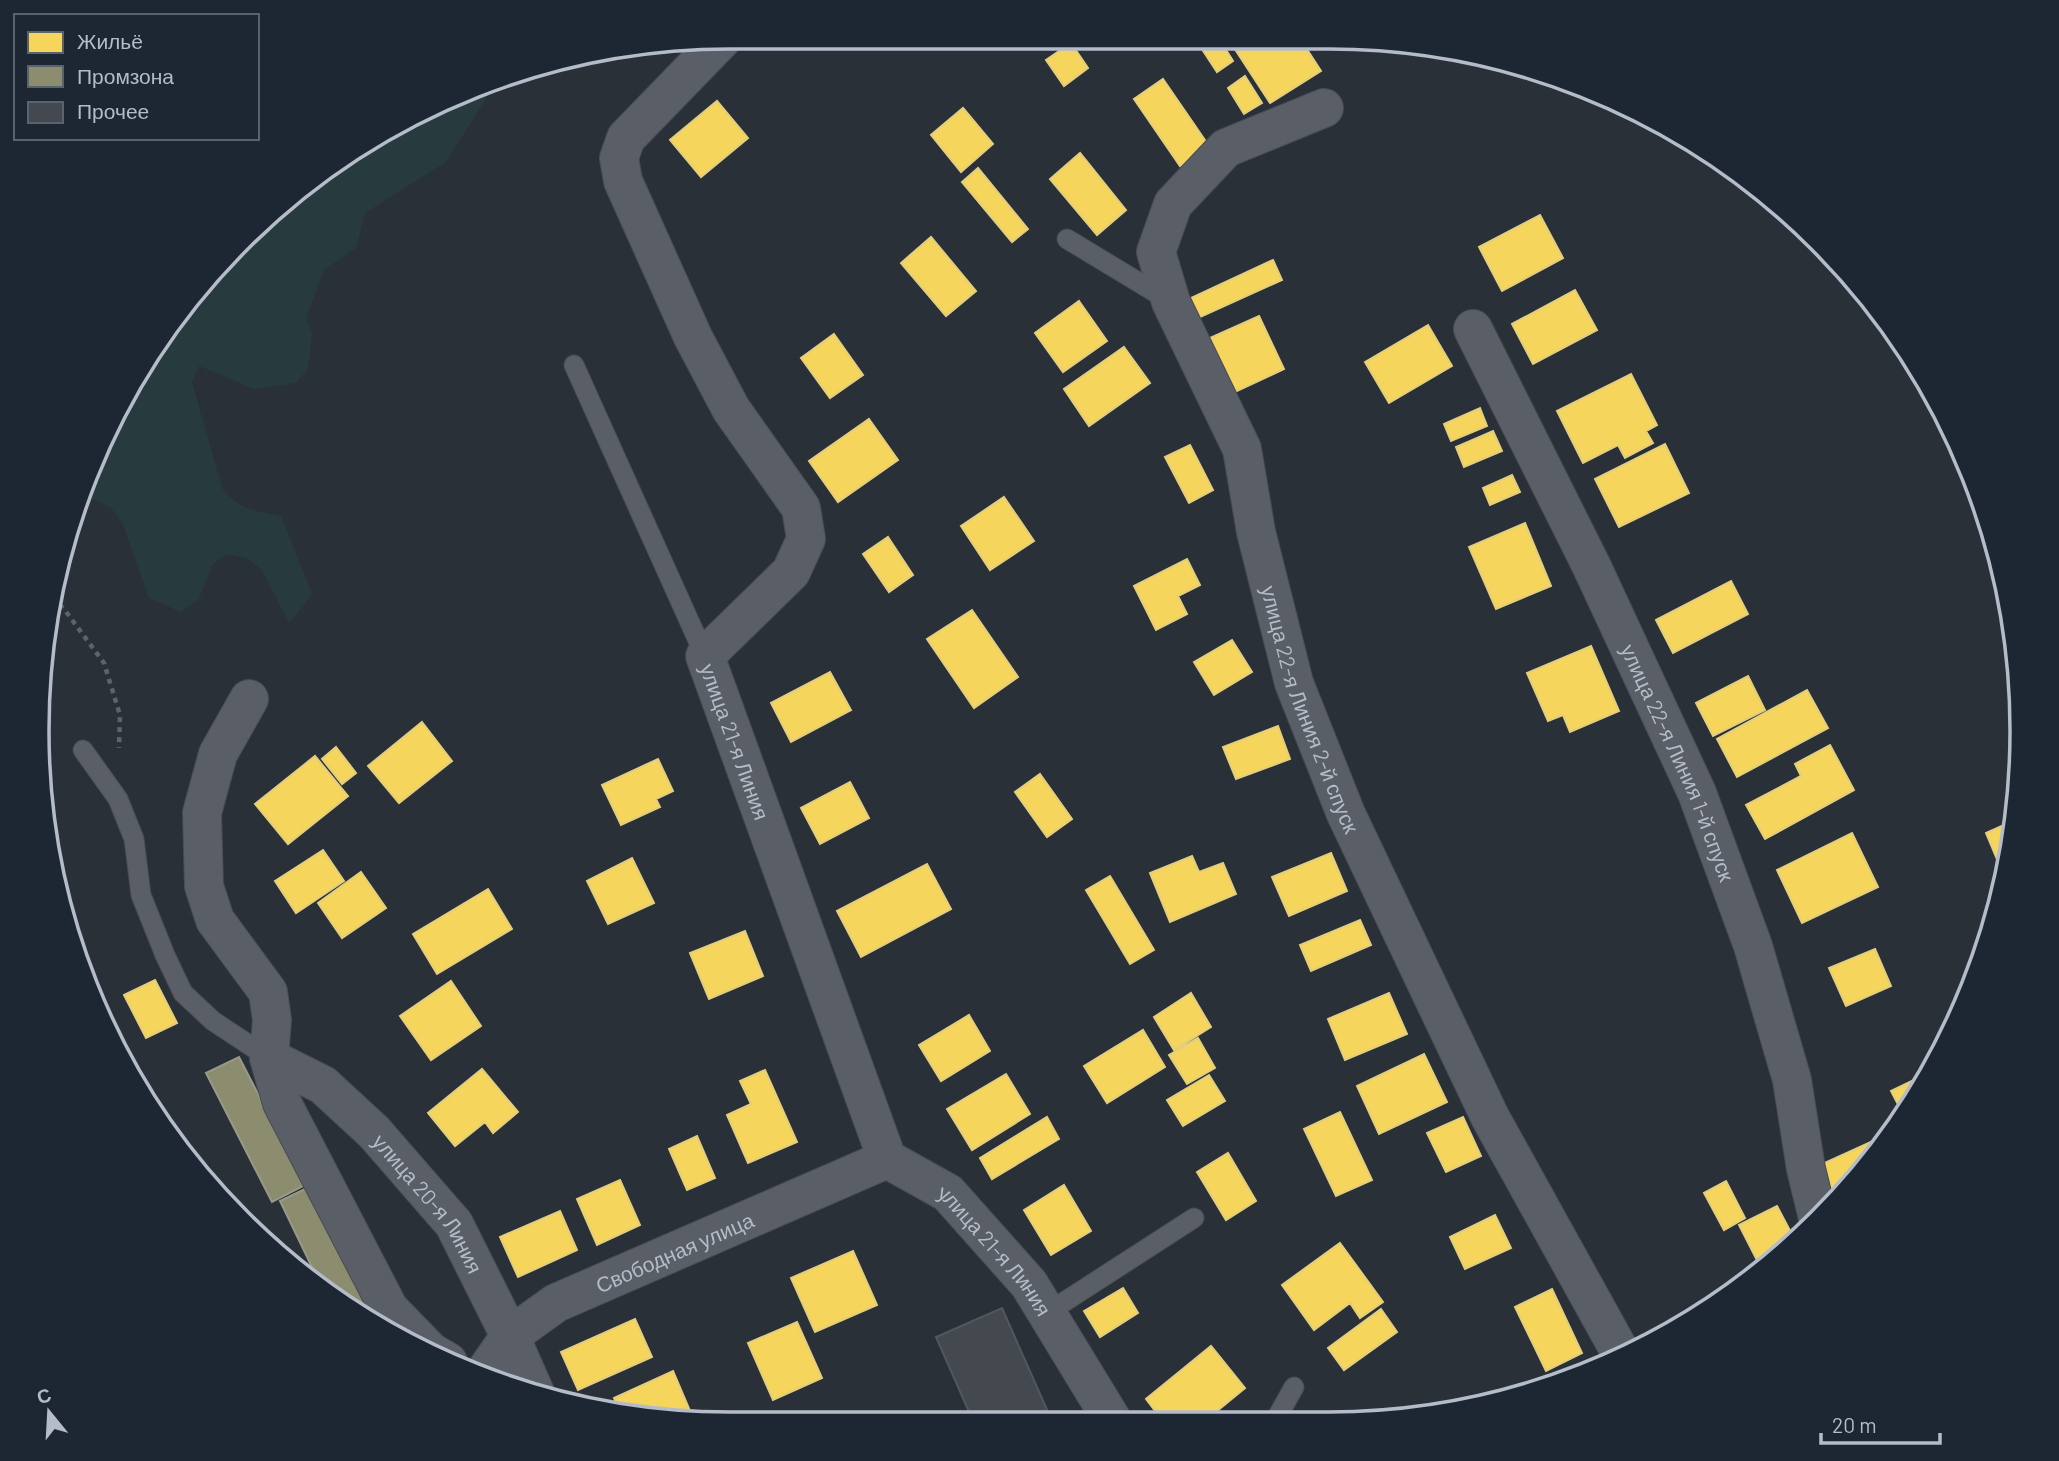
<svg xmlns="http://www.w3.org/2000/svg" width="2059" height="1461" viewBox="0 0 2059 1461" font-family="Barlow,sans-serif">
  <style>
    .green { fill: #273a3e }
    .homes { fill: #f6d55c; stroke: #e2ce7d; stroke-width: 2 }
    .industry { fill: #8c8c6e; stroke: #989a89; stroke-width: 2 }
    .building { fill: #444950; stroke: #52575f; stroke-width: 2 }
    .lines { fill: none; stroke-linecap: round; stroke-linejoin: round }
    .service-casing { stroke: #484c53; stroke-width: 21 }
    .minor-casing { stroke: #484c53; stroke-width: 40 }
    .path { stroke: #5d636a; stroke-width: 4.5; stroke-dasharray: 5 5; stroke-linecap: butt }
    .service { stroke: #5a5e66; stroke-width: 19 }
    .minor { stroke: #5a5e66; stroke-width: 38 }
    .labels { text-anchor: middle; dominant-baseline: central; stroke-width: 7; stroke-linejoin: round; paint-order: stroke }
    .street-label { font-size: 21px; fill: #b4bcc9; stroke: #1d2633 }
    .rim { fill: none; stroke: #b4bcc9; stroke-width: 3.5 }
  </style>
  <rect width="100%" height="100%" fill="#2a3038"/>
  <path class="green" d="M491 81 489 94 446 162 365 213 356 248 324 270 306 318 312 334 308 369 296 383 254 389 199 366 192 382 222 488C238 510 256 511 281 516L312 594 301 609 289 623 262 570 247 558 227 554 212 565 199 599 181 612 149 598 123 524 111 508 92 499 82 488 108 424 209 273 345 153 465 90Z"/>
  <path class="homes" d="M1194 37H1218L1233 61 1217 72Z
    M1227 37H1299L1321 71 1270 103Z
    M1071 43 1088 68 1064 86 1046 60Z
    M1245 76 1262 103 1244 114 1228 88Z
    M1163 79 1209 146 1180 166 1134 99Z
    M717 101 748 138 701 177 670 140Z
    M963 108 993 144 961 172 931 135Z
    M1080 153 1126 210 1097 235 1050 179Z
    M978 168 1028 229 1012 242 962 182Z
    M1540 215 1563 258 1502 291 1479 247Z
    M931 237 976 291 946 316 901 263Z
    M1273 260 1282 280 1198 318 1189 299Z
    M1575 290 1597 330 1533 364 1512 324Z
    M1079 301 1107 341 1063 372 1035 333Z
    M1259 316 1284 369 1235 392 1210 338Z
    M1428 325 1452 366 1389 403 1365 362Z
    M834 334 863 375 830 398 801 358Z
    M1124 347 1150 383 1089 426 1064 389Z
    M1631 374 1657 425 1646 431 1653 443 1625 458 1618 445 1583 463 1557 411Z
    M1480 408 1487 426 1451 441 1444 424Z
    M869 419 898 460 838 502 809 461Z
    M1493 431 1502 451 1464 467 1456 447Z
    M1665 444 1689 493 1619 527 1595 479Z
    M1190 445 1213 490 1189 503 1165 457Z
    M1512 475 1520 492 1490 505 1483 488Z
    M1004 497 1034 541 990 570 961 526Z
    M1525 523 1551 586 1496 609 1469 547Z
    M888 537 913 575 889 592 863 554Z
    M1187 559 1200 585 1178 596 1187 614 1156 630 1134 586Z
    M1731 581 1748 614 1673 653 1656 620Z
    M972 610 1018 677 974 708 927 639Z
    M1232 640 1252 672 1214 695 1194 662Z
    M1591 646 1619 711 1570 732 1563 715 1548 721 1527 673Z
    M830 672 851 710 791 742 771 703Z
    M1748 676 1765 710 1713 736 1696 703Z
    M1807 690 1828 728 1737 777 1717 739Z
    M422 722 452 761 399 803 368 766Z
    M1278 726 1290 759 1236 779 1223 747Z
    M1830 745 1854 790 1765 839 1746 805 1801 776 1795 764Z
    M336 747 356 773 342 784 322 759Z
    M315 756 348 796 288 844 255 804Z
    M658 759 673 791 656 799 660 807 621 825 602 785Z
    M1040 774 1072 819 1047 837 1015 792Z
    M850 782 869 818 820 844 801 808Z
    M2013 821 2004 876 1986 833Z
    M1852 833 1878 887 1802 923 1777 870Z
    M323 850 344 881 296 913 275 881Z
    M1331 853 1347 891 1289 916 1272 877Z
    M1192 856 1199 872 1223 863 1236 894 1170 922 1150 873Z
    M632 858 654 903 608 924 587 881Z
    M927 864 951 909 861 957 837 911Z
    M361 872 386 908 342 938 318 903Z
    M1110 876 1154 950 1130 964 1086 890Z
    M488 889 512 929 437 974 413 934Z
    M1360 920 1371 945 1311 971 1300 945Z
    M745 931 763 976 709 999 690 953Z
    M1875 949 1891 986 1846 1006 1829 968Z
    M155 980 177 1023 146 1038 124 995Z
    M451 981 481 1026 431 1060 400 1016Z
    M1191 993 1211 1027 1174 1050 1154 1017Z
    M1389 993 1407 1034 1345 1060 1328 1019Z
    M969 1015 990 1051 941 1081 919 1045Z
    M1143 1030 1165 1067 1107 1103 1084 1066Z
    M1198 1038 1215 1068 1187 1084 1169 1055Z
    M1424 1054 1447 1102 1379 1134 1357 1086Z
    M482 1069 518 1112 493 1133 485 1122 455 1146 428 1113Z
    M765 1070 797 1142 748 1163 727 1115 751 1104 740 1081Z
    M1006 1074 1030 1114 972 1150 947 1109Z
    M1209 1075 1225 1101 1183 1126 1167 1100Z
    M1920 1077 1923 1083 1903 1114 1891 1091Z
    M1340 1112 1372 1180 1336 1196 1304 1129Z
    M1047 1117 1059 1139 992 1179 980 1158Z
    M1463 1117 1481 1156 1446 1172 1427 1133Z
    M697 1136 715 1178 687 1190 669 1149Z
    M1875 1140 1880 1151 1879 1153 1849 1184 1848 1181 1829 1190 1818 1166Z
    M1228 1153 1256 1201 1226 1220 1197 1172Z
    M620 1180 640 1225 597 1245 577 1199Z
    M1726 1181 1745 1218 1724 1230 1704 1193Z
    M1064 1185 1091 1231 1051 1255 1024 1210Z
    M1777 1206 1796 1242 1786 1252 1761 1268 1739 1225Z
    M560 1211 577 1250 518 1277 500 1237Z
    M1495 1215 1511 1248 1465 1269 1450 1237Z
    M1340 1243 1383 1302 1360 1318 1350 1303 1314 1330 1282 1285Z
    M853 1251 877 1305 815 1332 791 1278Z
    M1123 1288 1138 1313 1100 1337 1084 1311Z
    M1552 1289 1582 1353 1546 1371 1515 1307Z
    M1381 1309 1397 1332 1344 1370 1328 1348Z
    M635 1319 652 1357 578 1390 561 1352Z
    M797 1322 822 1378 773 1400 748 1343Z
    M1211 1346 1245 1388 1206 1420H1195L1189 1413 1181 1420H1162L1146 1399Z
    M673 1371 693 1418 683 1422 620 1412 614 1398Z"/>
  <path class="industry" d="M239 1057 305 1185 272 1202 206 1073Z
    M311 1186 378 1324 323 1290 280 1201Z"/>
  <path class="building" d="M1002 1308 1052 1421H973L936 1337Z"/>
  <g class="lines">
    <defs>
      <path id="service" d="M1067 239 1168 300
        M574 365 705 656
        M83 750 118 799 134 839 141 895 165 955 183 993 213 1021 269 1058
        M1047 1313 1194 1218
        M1276 1419 1294 1387"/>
      <g id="minor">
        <path id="s1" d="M723 38 626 138 619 158 623 181 693 337 731 409 801 508 806 539 791 572 705 656 887 1159 948 1193 1029 1284 1112 1420"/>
        <path id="s2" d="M1324 108 1226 148 1173 204 1156 252 1171 302 1242 449 1256 532 1294 683 1346 814 1490 1117 1623 1357"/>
        <path id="s3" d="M1473 329 1591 565 1697 793 1753 946 1792 1080 1806 1169 1818 1218"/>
        <path id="s4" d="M249 699 218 754 202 813 204 886 215 920 268 992 272 1020 269 1058 323 1085 374 1132 454 1224 510 1336 536 1395"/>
        <path d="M269 1058 282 1103 389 1309 431 1352 448 1362"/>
        <path id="s5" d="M483 1375 510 1336 556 1303 887 1159"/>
      </g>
    </defs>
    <use href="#service" class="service-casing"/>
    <use href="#minor" class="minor-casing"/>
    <path class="path" d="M52 598 64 609 104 663 120 715 119 748"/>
    <use href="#service" class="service"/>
    <use href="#minor" class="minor"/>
  </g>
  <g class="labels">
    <g class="street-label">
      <text stroke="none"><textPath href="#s2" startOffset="719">улица 22-я Линия 2-й спуск</textPath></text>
      <text stroke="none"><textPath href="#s1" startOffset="836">улица 21-я Линия</textPath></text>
      <text stroke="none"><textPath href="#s3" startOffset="480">улица 22-я Линия 1-й спуск</textPath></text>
      <text stroke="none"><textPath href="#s4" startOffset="609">улица 20-я Линия</textPath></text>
      <text stroke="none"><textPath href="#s5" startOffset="233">Свободная улица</textPath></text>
      <text stroke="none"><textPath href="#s1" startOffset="1424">улица 21-я Линия</textPath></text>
    </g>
  </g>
  <path d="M0 0H2059V1461H0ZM730 49H1329A681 681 0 0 1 2010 730V731A681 681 0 0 1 1329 1412H730A681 681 0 0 1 49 731V730A681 681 0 0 1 730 49Z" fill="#1d2633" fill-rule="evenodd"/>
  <path class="rim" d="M730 49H1329A681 681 0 0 1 2010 730V731A681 681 0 0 1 1329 1412H730A681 681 0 0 1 49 731V730A681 681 0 0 1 730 49Z"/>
  <rect x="14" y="14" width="245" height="126" fill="#1d2633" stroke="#59626f" stroke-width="2"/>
  <rect x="28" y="32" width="35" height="21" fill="#f6d55c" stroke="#59626f" stroke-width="2"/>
  <text x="77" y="49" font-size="21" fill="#b4bcc9">Жильё</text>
  <rect x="28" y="66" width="35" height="21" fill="#8c8c6e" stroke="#59626f" stroke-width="2"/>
  <text x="77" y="84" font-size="21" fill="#b4bcc9">Промзона</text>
  <rect x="28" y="102" width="35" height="21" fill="#444950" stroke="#59626f" stroke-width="2"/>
  <text x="77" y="119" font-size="21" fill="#b4bcc9">Прочее</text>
  <g transform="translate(49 1412) rotate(342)" stroke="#1d2633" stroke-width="5" paint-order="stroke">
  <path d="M0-5L12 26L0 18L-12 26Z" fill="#b4bcc9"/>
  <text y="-10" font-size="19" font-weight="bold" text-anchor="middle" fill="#b4bcc9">С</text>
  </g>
  <path d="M1821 1433v10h119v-10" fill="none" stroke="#b4bcc9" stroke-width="3.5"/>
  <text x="1832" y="1433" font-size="21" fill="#b4bcc9" stroke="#1d2633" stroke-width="5" paint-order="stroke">20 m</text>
</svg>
